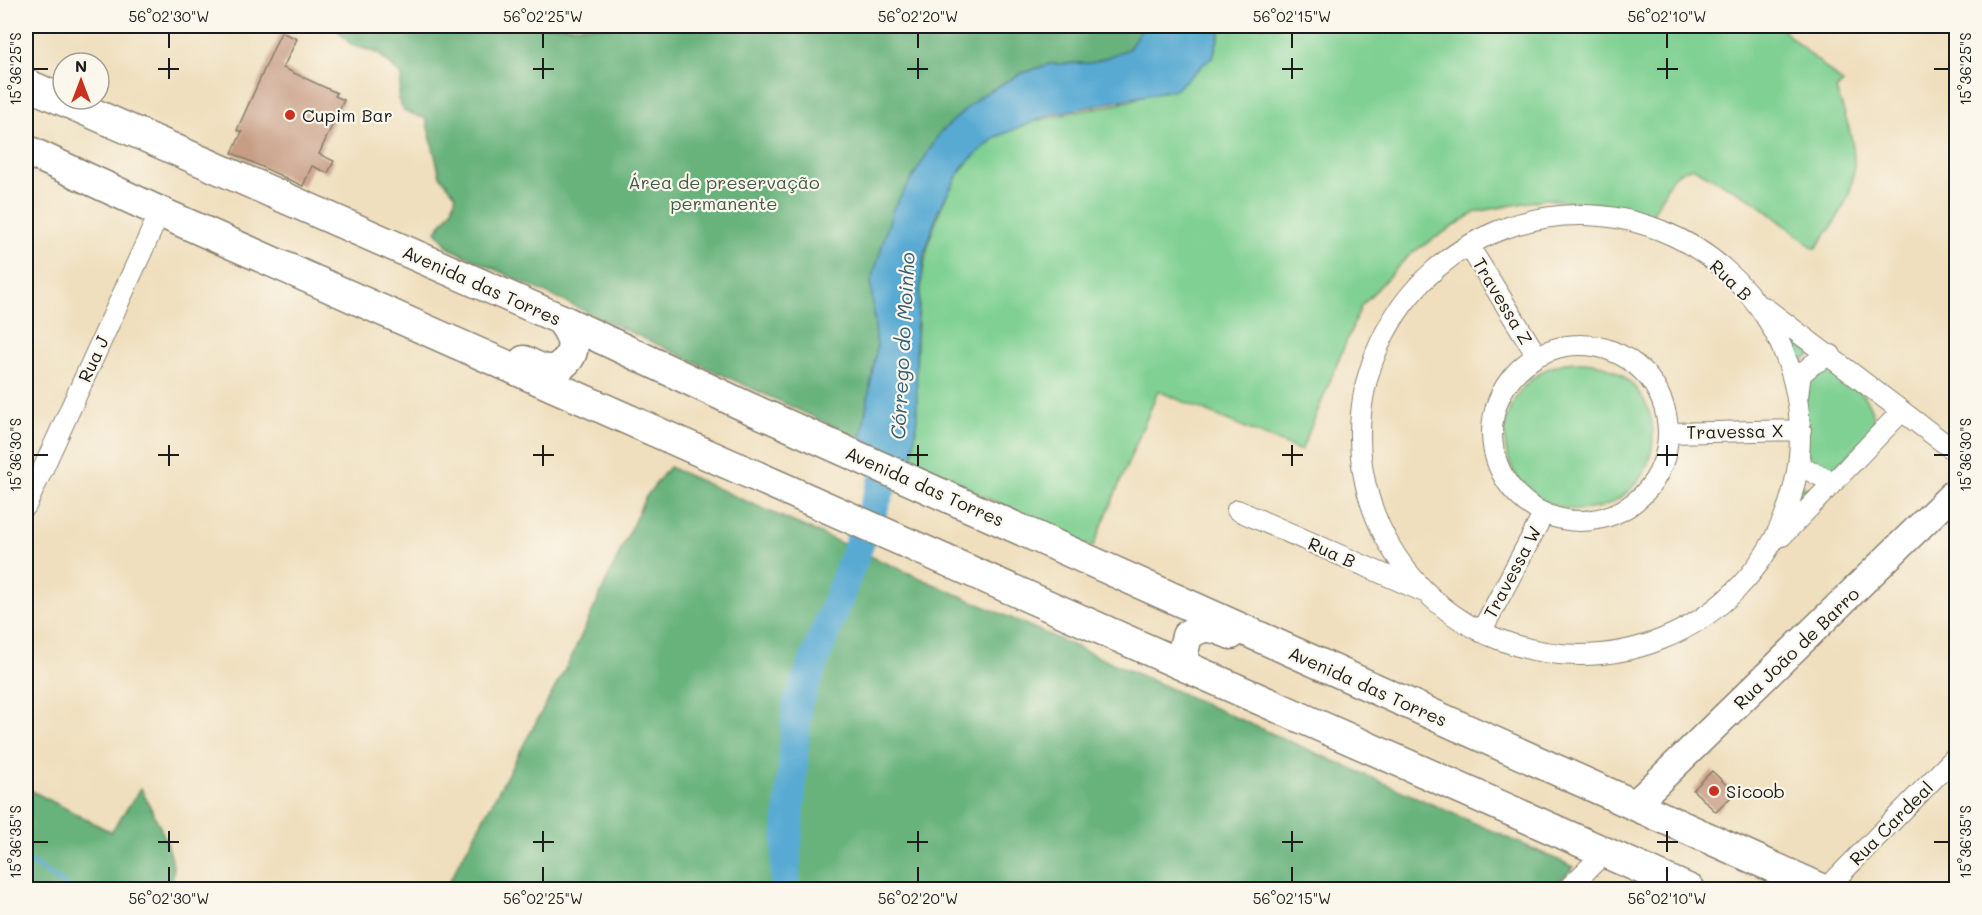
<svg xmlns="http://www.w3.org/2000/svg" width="1982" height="915" viewBox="0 0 1982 915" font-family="Mali,sans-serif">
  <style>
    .green { fill: #7fd092; stroke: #4e7657; stroke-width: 1.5 }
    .forest { fill: #67b27c; stroke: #42674c; stroke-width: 1.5 }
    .water { fill: #58aad3; stroke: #3a6378; stroke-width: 1.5 }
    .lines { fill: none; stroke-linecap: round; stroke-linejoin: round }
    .stream { stroke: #58aad3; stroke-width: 5 }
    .river { stroke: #58aad3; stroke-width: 30 }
    .building { fill: #c79d85 }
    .street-casing { stroke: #867e6d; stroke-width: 22 }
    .secondary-casing { stroke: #867e6d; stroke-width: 30 }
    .primary-casing { stroke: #867e6d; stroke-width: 33 }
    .street { stroke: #fff; stroke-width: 20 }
    .secondary { stroke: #fff; stroke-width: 27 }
    .primary { stroke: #fff; stroke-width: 30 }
    .ticks { fill: none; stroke: #1c1c1c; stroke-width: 2 }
    .poi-dot { fill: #c8321e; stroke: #fbf7ec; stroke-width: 2 }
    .labels { text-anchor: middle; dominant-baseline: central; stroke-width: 4.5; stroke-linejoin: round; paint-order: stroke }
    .poi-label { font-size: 18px; fill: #1c1c1c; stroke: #fbf7ec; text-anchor: start }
    .park-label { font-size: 18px; fill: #3f5b45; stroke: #fbf7ec }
    .street-label { font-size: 18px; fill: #1c1c1c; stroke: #fbf7ec }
    .water-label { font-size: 20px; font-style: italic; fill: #375c6e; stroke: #fbf7ec }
    .neatline { fill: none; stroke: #1c1c1c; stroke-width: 2 }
    .ticks-label { font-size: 15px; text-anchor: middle; fill: #1c1c1c }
  </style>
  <rect width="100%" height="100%" fill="#fbf7ec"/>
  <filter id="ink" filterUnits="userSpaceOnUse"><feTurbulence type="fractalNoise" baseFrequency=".0167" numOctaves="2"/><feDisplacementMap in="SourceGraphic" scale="12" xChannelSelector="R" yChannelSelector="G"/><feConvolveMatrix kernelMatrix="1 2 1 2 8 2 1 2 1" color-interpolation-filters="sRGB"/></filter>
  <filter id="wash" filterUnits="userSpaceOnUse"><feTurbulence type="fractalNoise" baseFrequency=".008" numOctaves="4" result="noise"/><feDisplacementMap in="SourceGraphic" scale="24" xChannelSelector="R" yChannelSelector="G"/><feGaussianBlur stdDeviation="1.35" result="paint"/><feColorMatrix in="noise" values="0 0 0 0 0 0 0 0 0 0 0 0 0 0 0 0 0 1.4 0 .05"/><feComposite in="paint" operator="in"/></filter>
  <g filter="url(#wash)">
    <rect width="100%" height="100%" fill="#efdfbe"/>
    <path class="green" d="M1222 26H1778L1843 83 1836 90C1863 160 1863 189 1815 249L1753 200 1692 167 1673 176 1651 217 1607 205 1545 199 1476 212 1411 253 1361 306 1301 451 1158 391 1093 547 912 463C923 369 903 272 952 186 962 167 978 147 997 137 1039 114 1084 113 1129 101 1151 95 1192 67 1213 56Z
      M1797 343 1812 353 1797 367 1789 351Z
      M1505 436a74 74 0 1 1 148 0a74 74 0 1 1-148 0Z
      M1823 369C1846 371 1878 404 1874 428L1834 470 1827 471 1811 462C1801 439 1801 402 1807 379Z
      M1796 485 1819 492 1788 518Z"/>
    <path class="forest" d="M335 26H1143L1129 49 1092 63 1050 64 1020 74 979 97 871 283 877 347 861 439 449 248 436 231 452 210 456 195 440 176 426 119 404 111 398 99 402 76 378 53 351 45Z
      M669 467 1574 867 1551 890 445 889 570 660 645 498Z
      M26 788 111 832 141 788C152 814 185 863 169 889H26Z"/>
    <path class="water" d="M1143 26H1222L1213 56 1176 89 1050 115 996 137 963 166 938 211 924 255 916 332 917 421 912 463 861 439 877 347 871 283 893 209 940 133 979 97 1020 74 1050 64 1092 63 1129 49Z"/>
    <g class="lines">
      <path class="stream" d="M26 862 34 864 72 890"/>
      <path class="river" d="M784 890 797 705 897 446"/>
    </g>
    <g id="blocks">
      <path class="building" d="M281 32 297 39 283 68 337 93 335 96 344 100 319 154 334 161 328 173 312 166 303 186 232 153 242 132 237 130Z
        M1712 771 1735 793 1716 812 1693 790Z"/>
    </g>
  </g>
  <g filter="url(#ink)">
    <use href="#blocks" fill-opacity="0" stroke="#867e6d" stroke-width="1.5"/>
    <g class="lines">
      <defs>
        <path id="street" d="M1360 435a220 220 0 1 1 440 0a220 220 0 1 1-440 0Z
          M1469 246 1537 356
          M1764 307 1956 452
          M1492 433a88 88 0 1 1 176 0a88 88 0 1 1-176 0Z
          M1798 396 1801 374 1813 364 1831 355
          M1669 433 1801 430
          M1800 456 1802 467 1832 482
          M26 506 160 212
          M1237 510 1422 591
          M1782 536 1902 411
          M1481 632 1544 513
          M1567 890 1604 853
          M1825 890 1956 756"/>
        <path id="secondary" d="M1635 804 1956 491"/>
        <path id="primary" d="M26 84 560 319 747 407 1824 890
          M26 150 160 212 1690 890
          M524 361C532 365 542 371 551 370 556 370 559 367 563 364 580 350 571 332 560 319
          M1184 666 1183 652 1187 636C1204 623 1212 626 1231 634"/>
      </defs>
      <use href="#street" class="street-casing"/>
      <use href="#secondary" class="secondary-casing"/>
      <use href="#primary" class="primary-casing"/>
      <use href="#street" class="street"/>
      <use href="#secondary" class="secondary"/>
      <use href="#primary" class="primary"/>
    </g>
  </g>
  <path class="ticks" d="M169 33V48M543 33V48M918 33V48M1292 33V48M1667 33V48M169 58V79M543 58V79M918 58V79M1292 58V79M1667 58V79M33 69H48M158 69H179M533 69H554M907 69H928M1282 69H1303M1657 69H1678M1934 69H1949M169 445V466M543 445V466M918 445V466M1292 445V466M1667 445V466M33 455H48M158 455H179M533 455H554M907 455H928M1282 455H1303M1657 455H1678M1934 455H1949M169 831V852M543 831V852M918 831V852M1292 831V852M1667 831V852M33 842H48M158 842H179M533 842H554M907 842H928M1282 842H1303M1657 842H1678M1934 842H1949M169 867V882M543 867V882M918 867V882M1292 867V882M1667 867V882"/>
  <g class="poi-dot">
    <circle cx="290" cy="115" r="6"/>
    <circle cx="1714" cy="791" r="6"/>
  </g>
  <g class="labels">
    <g class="poi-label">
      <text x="302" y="115">Cupim Bar</text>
      <text x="1726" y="791">Sicoob</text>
    </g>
    <g class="park-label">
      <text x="724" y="182">Área de preservação<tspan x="724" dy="21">permanente</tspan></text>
    </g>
    <g class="street-label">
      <text transform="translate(1731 280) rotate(44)">Rua B</text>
      <text transform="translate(482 285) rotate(24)">Avenida das Torres</text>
      <text transform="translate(1503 301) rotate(59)">Travessa Z</text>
      <text transform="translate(93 359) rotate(-65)">Rua J</text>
      <text transform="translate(1735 431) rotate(-1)">Travessa X</text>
      <text transform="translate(925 486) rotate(24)">Avenida das Torres</text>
      <text transform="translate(1332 552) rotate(24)">Rua B</text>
      <text transform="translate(1512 572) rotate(-62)">Travessa W</text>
      <text transform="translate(1796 648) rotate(-44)">Rua João de Barro</text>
      <text transform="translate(1368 686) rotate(24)">Avenida das Torres</text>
      <text transform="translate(1891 823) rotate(-45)">Rua Cardeal</text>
    </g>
    <g class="water-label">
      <text transform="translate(902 346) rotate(-87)">Córrego do Moinho</text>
    </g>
  </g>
  <rect width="1982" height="915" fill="none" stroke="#fbf7ec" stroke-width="66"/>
  <g transform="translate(81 81)"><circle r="28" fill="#fbf7ec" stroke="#a29f99" stroke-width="1.5"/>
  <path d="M0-4.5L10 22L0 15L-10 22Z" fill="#c8321e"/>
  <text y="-9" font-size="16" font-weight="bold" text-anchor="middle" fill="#1c1c1c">N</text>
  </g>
  <rect x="33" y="33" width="1916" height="849" class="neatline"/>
  <g class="ticks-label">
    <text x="169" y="22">56°02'30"W</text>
    <text x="543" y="22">56°02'25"W</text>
    <text x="918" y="22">56°02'20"W</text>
    <text x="1292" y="22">56°02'15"W</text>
    <text x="1667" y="22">56°02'10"W</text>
    <text transform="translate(16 69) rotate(-90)" y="5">15°36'25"S</text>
    <text transform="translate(1966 69) rotate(-90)" y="5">15°36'25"S</text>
    <text transform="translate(16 455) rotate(-90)" y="5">15°36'30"S</text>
    <text transform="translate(1966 455) rotate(-90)" y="5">15°36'30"S</text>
    <text transform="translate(16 842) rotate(-90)" y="5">15°36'35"S</text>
    <text transform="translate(1966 842) rotate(-90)" y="5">15°36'35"S</text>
    <text x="169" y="904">56°02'30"W</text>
    <text x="543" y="904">56°02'25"W</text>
    <text x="918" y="904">56°02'20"W</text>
    <text x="1292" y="904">56°02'15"W</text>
    <text x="1667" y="904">56°02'10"W</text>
  </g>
</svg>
